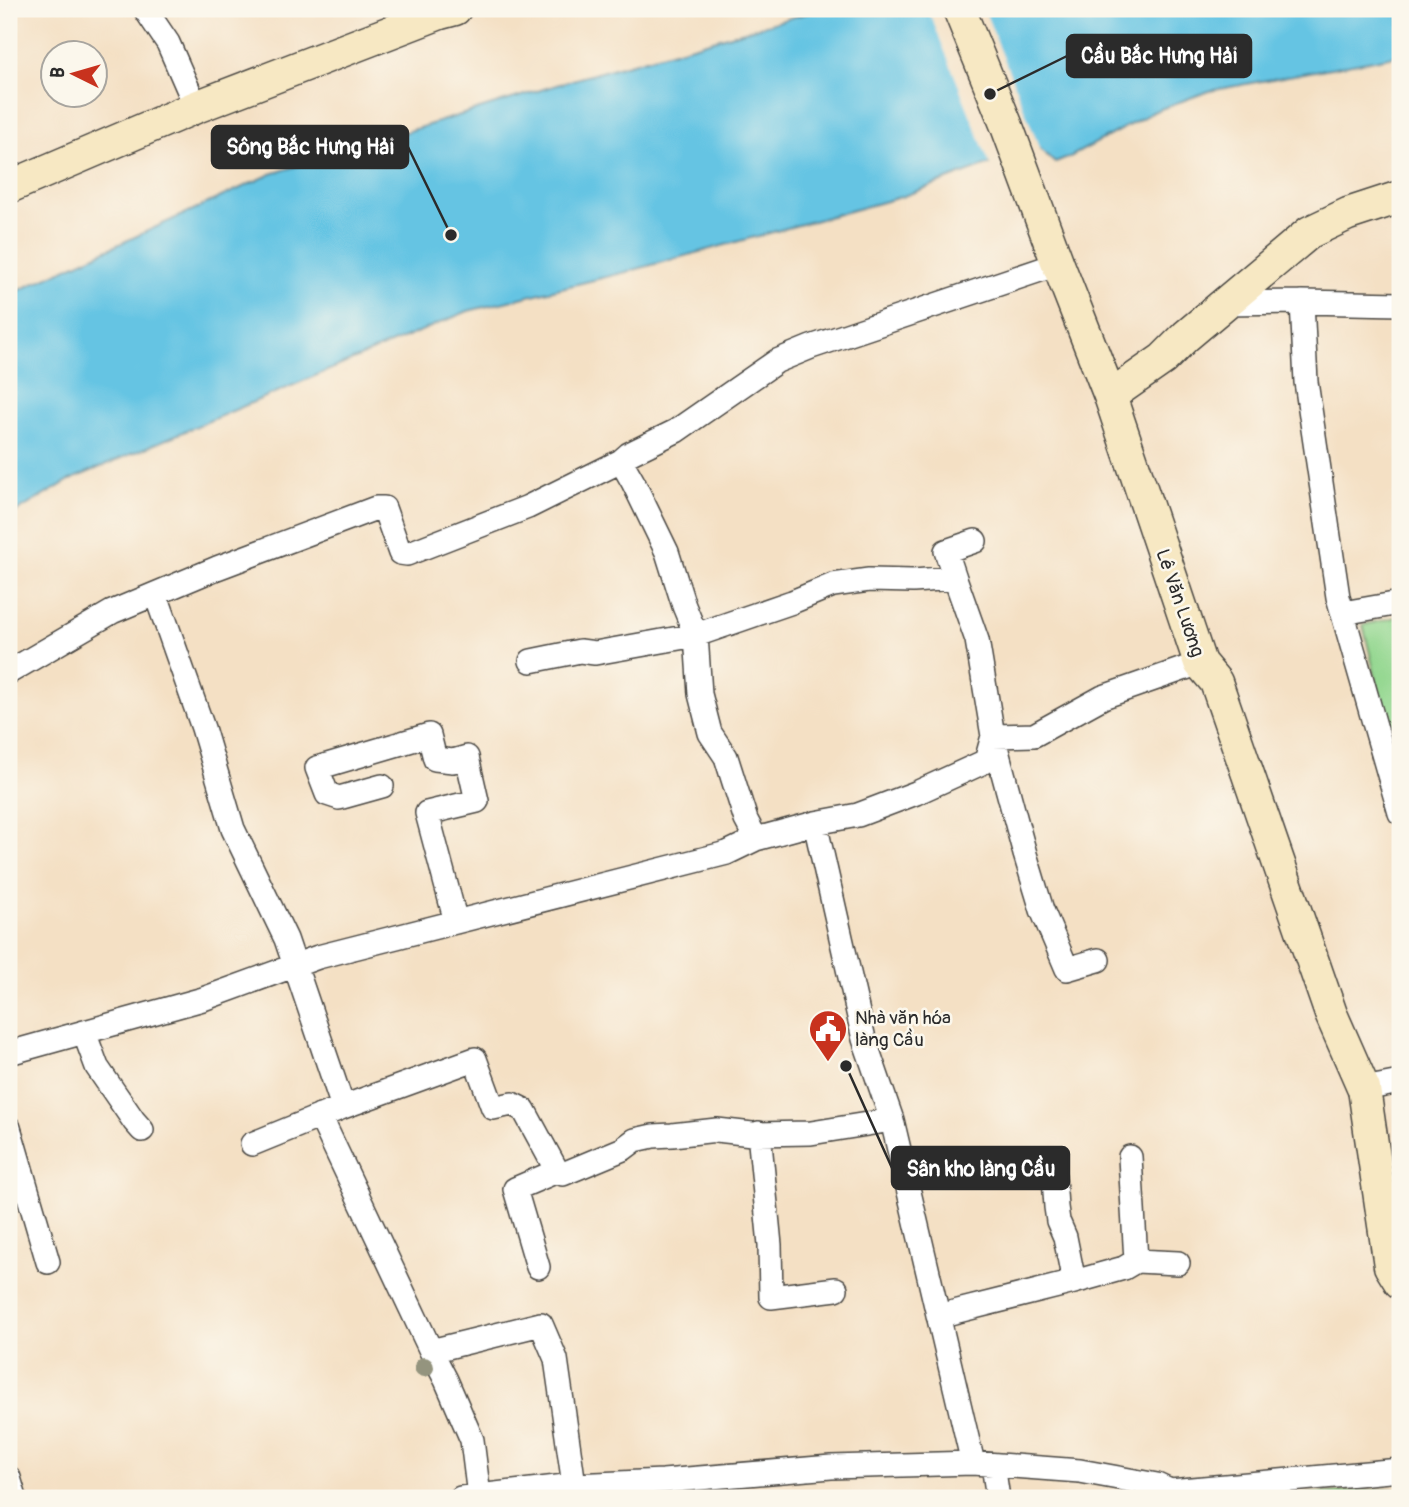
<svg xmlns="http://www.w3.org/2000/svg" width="1409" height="1507" viewBox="0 0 1409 1507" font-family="Pangolin,sans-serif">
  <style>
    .green { fill: #93d78f; stroke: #5f815d; stroke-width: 2 }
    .water { fill: #65c4e3; stroke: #487887; stroke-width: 2 }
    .pier { fill: #f4e0c4 }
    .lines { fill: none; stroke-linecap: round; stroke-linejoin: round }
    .street-casing { stroke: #494642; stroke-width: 26 }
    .secondary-casing { stroke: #494642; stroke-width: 35 }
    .street { stroke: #fff; stroke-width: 23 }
    .secondary { stroke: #f7e8c3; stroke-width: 32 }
    .tree { fill: #94947e }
    .labels { text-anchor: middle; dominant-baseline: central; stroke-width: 5; stroke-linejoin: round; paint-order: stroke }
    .street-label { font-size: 19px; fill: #2b2b2b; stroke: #fbf7ec }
    .poi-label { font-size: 19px; fill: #2b2b2b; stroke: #fbf7ec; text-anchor: start }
    .leader { fill: none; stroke: #2b2b2b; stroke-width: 2.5 }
    .callout-dot { fill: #2b2b2b; stroke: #fbf7ec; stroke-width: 2.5 }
    .callout { fill: #2b2b2b; stroke: #2b2b2b; stroke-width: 2.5 }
    .callout-label { font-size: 21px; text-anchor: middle; font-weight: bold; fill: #fff }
  </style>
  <rect width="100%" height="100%" fill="#fbf7ec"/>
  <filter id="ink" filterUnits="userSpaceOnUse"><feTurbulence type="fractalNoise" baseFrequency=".0143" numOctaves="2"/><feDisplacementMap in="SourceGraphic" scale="14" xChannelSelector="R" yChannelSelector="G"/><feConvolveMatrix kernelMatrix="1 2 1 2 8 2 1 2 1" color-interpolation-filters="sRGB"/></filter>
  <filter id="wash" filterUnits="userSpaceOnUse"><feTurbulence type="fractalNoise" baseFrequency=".00686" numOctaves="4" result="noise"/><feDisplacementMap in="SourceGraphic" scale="28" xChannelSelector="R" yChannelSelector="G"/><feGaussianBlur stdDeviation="1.57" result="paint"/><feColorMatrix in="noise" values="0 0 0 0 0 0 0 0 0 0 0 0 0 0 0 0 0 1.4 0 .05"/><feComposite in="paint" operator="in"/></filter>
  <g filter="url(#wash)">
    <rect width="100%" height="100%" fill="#f4e0c4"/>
    <path class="green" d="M1400 616V780L1363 625Z
      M1395 1489V1498H1232Z"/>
    <path class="water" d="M822 9H1400V55L1209 91 1155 111 1068 158 1055 163 1039 148 990 164 901 197 626 272 468 311 70 480 9 516V295L271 174 576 79Z"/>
    <path class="pier" d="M928 9H984L1043 156 1038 152 991 167Z"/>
  </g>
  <g filter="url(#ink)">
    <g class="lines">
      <defs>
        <path id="street" d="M145 9 168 43 196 107
          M1302 302 1306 382 1338 597 1400 813
          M1224 303 1302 302 1400 304
          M621 461 633 482 667 552 684 606 696 635 700 694 710 733 726 757 746 820 756 839
          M955 578 946 551 975 541
          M156 595 203 728 233 829 286 939 343 1107
          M1343 613 1400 603
          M531 661 580 651 595 653 696 635 792 602 833 585 869 580 913 581 955 578 977 640 993 736 1025 854 1042 910 1067 969 1098 960
          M9 672 112 612 217 568 376 508H384L400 553 407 554 528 507 621 461 629 454 676 431 777 361 811 347 1058 264
          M382 786 339 798 327 794 317 768 429 735 435 759 453 761 467 757 477 801 427 813 456 922
          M815 823 864 1039 892 1120 973 1463
          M84 1032 97 1067 134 1121 142 1130
          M9 1053 203 999 318 957 727 853 756 839 815 823 858 815 916 793 986 761 993 736 1034 735 1103 697 1200 663
          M1364 1089 1400 1082
          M320 1116 431 1351 446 1380 472 1440 479 1496
          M9 1128 48 1262
          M759 1133 770 1245 771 1297 836 1289
          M252 1144 343 1107 475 1059 493 1108 512 1104 524 1110 557 1171 563 1174 623 1149 635 1140 653 1136 672 1135 717 1130 752 1134 811 1133 892 1120
          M1054 1177 1056 1207 1058 1221 1065 1237 1074 1282
          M1136 1261 1178 1263
          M538 1267 515 1189 557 1171
          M938 1316 1074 1282 1124 1268 1136 1261 1130 1157
          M431 1351 541 1324 556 1359 574 1485
          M993 1465 998 1498
          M9 1478 15 1498
          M461 1498 574 1485 663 1481 831 1467 973 1463 1080 1471 1157 1485 1170 1491 1400 1470"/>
        <path id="secondary" d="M959 9 1006 124 1058 264 1110 396 1200 663 1216 682 1331 1014 1364 1089 1390 1266 1400 1282
          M9 187 196 107 440 13 455 9
          M1110 396 1163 359 1186 336 1310 232 1348 214 1400 197"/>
      </defs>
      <use href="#street" class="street-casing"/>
      <use href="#secondary" class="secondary-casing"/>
      <use href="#street" class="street"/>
      <use href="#secondary" class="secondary"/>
    </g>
    <circle class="tree" cx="424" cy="1367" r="10"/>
  </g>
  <defs>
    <symbol id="civic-pin" viewBox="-11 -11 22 30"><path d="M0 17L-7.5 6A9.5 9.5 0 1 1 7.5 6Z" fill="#c8321e" stroke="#fbf7ec"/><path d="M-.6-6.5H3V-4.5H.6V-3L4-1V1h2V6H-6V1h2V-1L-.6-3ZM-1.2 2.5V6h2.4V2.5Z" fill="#fff"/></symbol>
  </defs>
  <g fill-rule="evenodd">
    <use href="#civic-pin" x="806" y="1007" width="44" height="60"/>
  </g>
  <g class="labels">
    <g class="street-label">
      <text transform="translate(1180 603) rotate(71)">Lê Văn Lương</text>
    </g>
    <g class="poi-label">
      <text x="855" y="1018">Nhà văn hóa<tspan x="855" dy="22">làng Cầu</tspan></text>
    </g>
  </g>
  <path class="leader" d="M990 94L1067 56M451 235L408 147M846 1066L892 1168"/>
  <g class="callout-dot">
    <circle cx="990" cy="94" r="7"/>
    <circle cx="451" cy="235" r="7"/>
    <circle cx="846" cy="1066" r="7"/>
  </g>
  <g class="callout">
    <rect x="1067" y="35" width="184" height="42" rx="7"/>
    <rect x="212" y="126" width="196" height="42" rx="7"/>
    <rect x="892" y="1147" width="177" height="42" rx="7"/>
  </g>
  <g class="callout-label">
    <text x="1159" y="63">Cầu Bắc Hưng Hải</text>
    <text x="310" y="154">Sông Bắc Hưng Hải</text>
    <text x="981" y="1176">Sân kho làng Cầu</text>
  </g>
  <rect width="1409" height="1507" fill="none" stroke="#fbf7ec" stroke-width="35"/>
  <g transform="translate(74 74) rotate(275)"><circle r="33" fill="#fbf7ec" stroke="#a8a59f" stroke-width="2"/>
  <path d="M0-5L12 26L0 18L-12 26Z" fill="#c8321e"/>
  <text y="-10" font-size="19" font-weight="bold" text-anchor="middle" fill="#2b2b2b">B</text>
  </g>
</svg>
